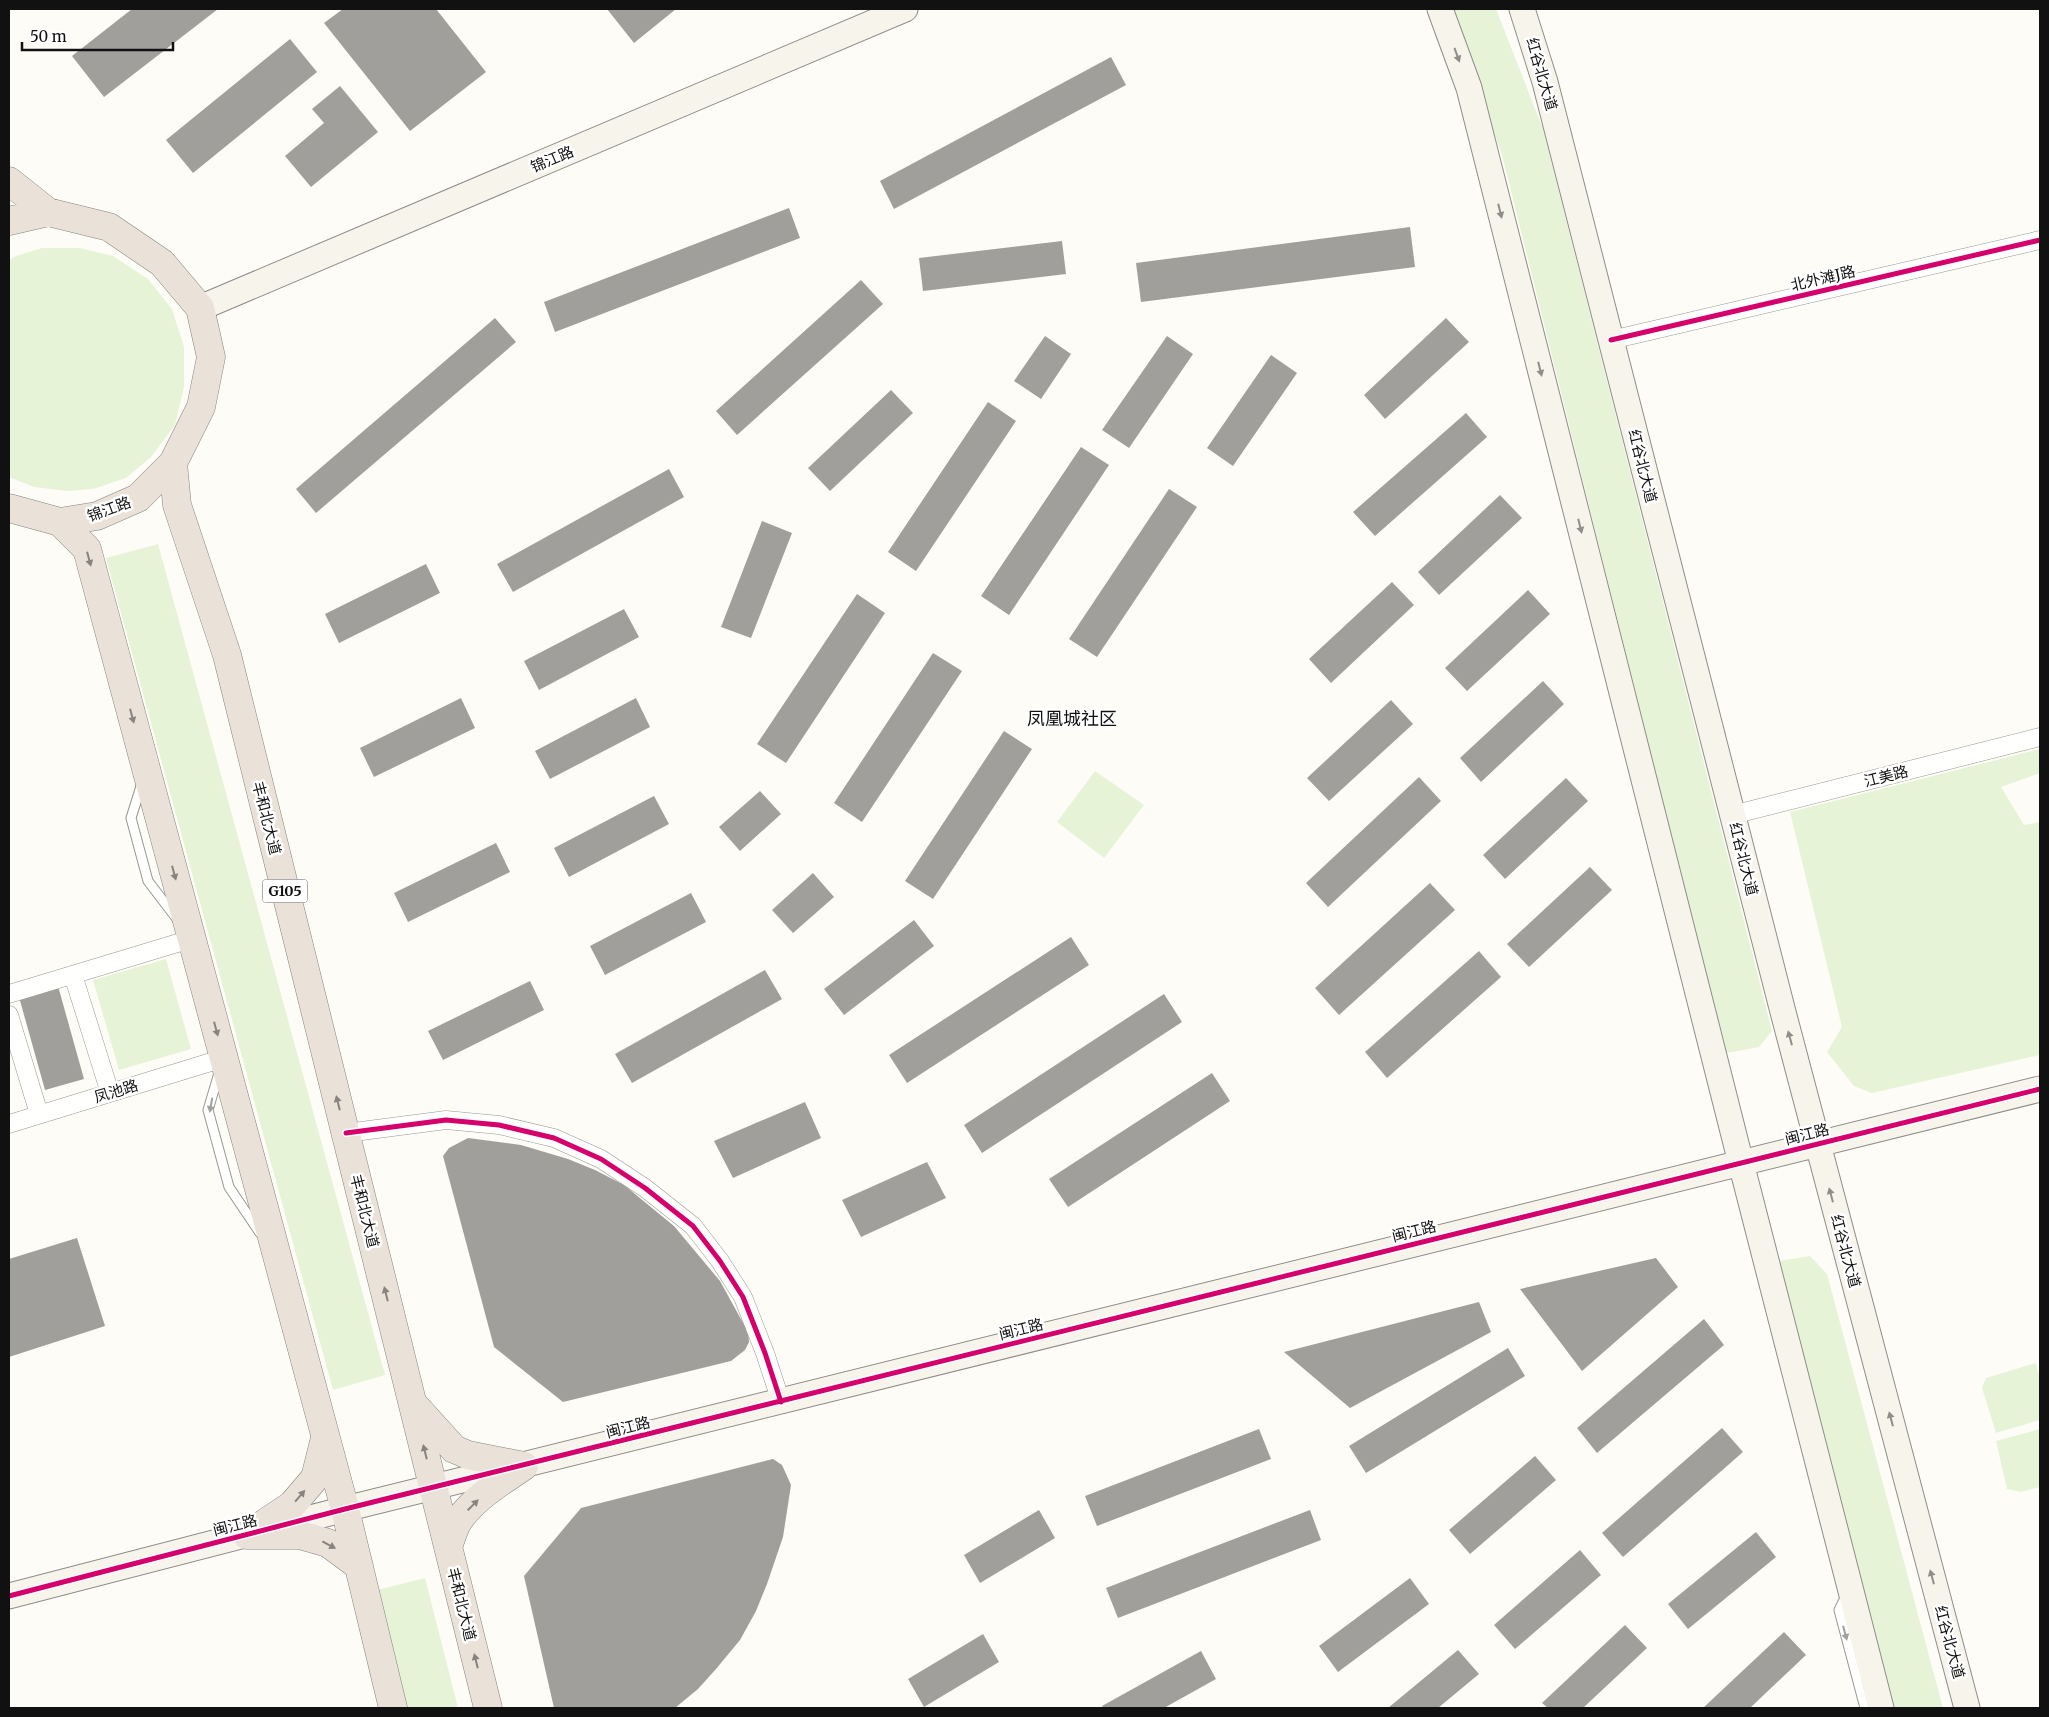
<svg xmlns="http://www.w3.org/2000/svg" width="2049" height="1717" viewBox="0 0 2049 1717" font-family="Merriweather,'Noto Sans SC',serif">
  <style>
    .green { fill: #e7f3d7 }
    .building { fill: #a19f9c }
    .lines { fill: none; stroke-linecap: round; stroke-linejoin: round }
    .lane-casing { stroke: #979795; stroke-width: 11 }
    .street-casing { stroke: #979795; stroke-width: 19 }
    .secondary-casing { stroke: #8e8d8b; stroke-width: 27 }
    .highway-casing { stroke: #858482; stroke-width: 29 }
    .lane { stroke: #fffffe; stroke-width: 9 }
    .street { stroke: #fffffe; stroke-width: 18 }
    .secondary { stroke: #f6f4eb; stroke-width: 25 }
    .highway { stroke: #eae1d8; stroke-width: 28 }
    .cycleway-casing { stroke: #fff; stroke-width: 8 }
    .cycleway { stroke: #d6006c; stroke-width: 5 }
    .oneway { fill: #8f8e89 }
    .oneway2 { fill: #88837e }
    .oneway3 { fill: #a0a09f }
    .labels { text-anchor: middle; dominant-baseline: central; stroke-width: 5; stroke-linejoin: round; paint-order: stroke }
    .shield { fill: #fff; stroke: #585858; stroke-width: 1 }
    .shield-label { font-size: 14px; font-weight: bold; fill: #111 }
    .street-label { font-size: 15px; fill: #111; stroke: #fff }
    .quarter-label { font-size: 18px; fill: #111; stroke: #fff }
  </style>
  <rect width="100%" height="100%" fill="#fdfcf7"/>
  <path class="green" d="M1449 9H1496L1543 129 1772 1031 1759 1047 1727 1053 1721 1049 1718 1024 1502 155Z
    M42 248H80L113 256 148 279 172 309 184 347V387L175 425 151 457 126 478 93 489 67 491 34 487 9 477V260L16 256Z
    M158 544 385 1375 333 1390 106 558Z
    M2040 749V773L2001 787 2024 825 2040 822V1055L1872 1093 1854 1086 1827 1052 1842 1027 1790 812Z
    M1095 771 1144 805 1104 858 1057 822Z
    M166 959 191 1049 119 1070 93 980Z
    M1810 1256 1827 1274 1943 1708H1890L1779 1261Z
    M2036 1363 2040 1380V1420L1996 1433 1982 1388 1986 1378Z
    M2040 1429V1487L2021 1492 2007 1489 1996 1441Z
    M425 1578 458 1708H402L373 1591Z"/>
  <path class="building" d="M132 9H218L104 97 72 56Z
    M343 9H436L486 72 410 131 324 23Z
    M607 9H676L634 43Z
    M290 39 317 72 193 173 166 140Z
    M1111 57 1126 85 894 209 880 181Z
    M340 86 378 132 311 187 285 156 324 123 312 109Z
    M789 208 800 238 555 332 544 302Z
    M1410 227 1415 267 1141 302 1136 263Z
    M1062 241 1066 274 923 291 919 258Z
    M861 280 883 304 737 435 716 411Z
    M495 318 516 342 316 513 296 489Z
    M1446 318 1469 342 1385 419 1364 395Z
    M1045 336 1071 354 1041 399 1014 381Z
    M1167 336 1193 354 1129 448 1102 430Z
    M1271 355 1297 373 1233 466 1207 448Z
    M891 390 913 413 830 491 808 468Z
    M988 402 1016 421 916 571 888 552Z
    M1466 413 1487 437 1375 536 1353 512Z
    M1081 447 1109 465 1009 615 981 596Z
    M669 469 684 497 513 592 497 564Z
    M1169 489 1197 507 1097 657 1069 639Z
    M1500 495 1522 518 1439 595 1418 572Z
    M762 521 792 533 751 638 721 627Z
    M426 564 440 593 339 643 325 614Z
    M1392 582 1414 605 1331 683 1309 659Z
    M1528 590 1550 614 1467 691 1445 668Z
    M857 594 885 613 786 763 757 744Z
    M624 609 639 637 539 690 524 661Z
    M933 653 962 671 862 822 834 803Z
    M1543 681 1564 704 1481 782 1460 758Z
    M461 698 475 728 374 777 360 748Z
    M636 698 650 727 550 779 535 751Z
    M1391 700 1413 724 1329 801 1307 778Z
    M1004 731 1032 749 933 899 905 881Z
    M1419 777 1441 801 1328 907 1306 883Z
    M1566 778 1588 801 1505 879 1483 855Z
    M760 791 781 814 740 851 719 827Z
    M654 796 669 824 569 877 554 848Z
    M496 843 510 872 408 922 394 893Z
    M1590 867 1612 890 1529 967 1507 944Z
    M813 873 834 897 793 933 772 910Z
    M1430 883 1455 910 1339 1015 1315 988Z
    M691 893 706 922 605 975 590 946Z
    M914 920 934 946 844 1015 824 989Z
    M1071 937 1089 965 907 1083 889 1055Z
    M1479 951 1501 977 1387 1078 1365 1052Z
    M765 970 782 999 632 1083 615 1054Z
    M530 981 544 1010 443 1060 428 1031Z
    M58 986 84 1079 45 1090 19 997Z
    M1164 994 1182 1022 982 1153 964 1125Z
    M1212 1073 1230 1101 1068 1207 1049 1179Z
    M805 1102 821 1138 733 1178 714 1141Z
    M468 1138 521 1145 568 1159 595 1170 624 1185 674 1226 720 1281 748 1332 749 1342 745 1350 731 1361 563 1402 494 1347 443 1156 449 1148Z
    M927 1162 946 1198 861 1237 842 1200Z
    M77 1238 105 1326 9 1357V1259Z
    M1656 1258 1678 1287 1582 1371 1520 1289Z
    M1479 1302 1491 1332 1350 1408 1284 1352Z
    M1704 1319 1724 1345 1597 1453 1577 1428Z
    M1508 1348 1525 1376 1366 1473 1349 1446Z
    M1722 1428 1743 1452 1623 1557 1602 1533Z
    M1259 1429 1271 1459 1097 1526 1085 1496Z
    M1535 1456 1556 1480 1470 1554 1449 1530Z
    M773 1459 782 1465 791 1485 783 1537 767 1584 756 1611 740 1640 716 1669 698 1689 675 1708H554L524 1576 581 1508Z
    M1039 1510 1055 1538 980 1583 964 1555Z
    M1310 1510 1321 1540 1118 1618 1106 1588Z
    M1756 1532 1776 1557 1688 1629 1668 1604Z
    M1580 1550 1601 1575 1515 1649 1494 1625Z
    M1410 1578 1429 1604 1338 1672 1319 1646Z
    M1625 1625 1647 1648 1583 1708H1548L1542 1703Z
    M1784 1632 1806 1655 1750 1708H1703Z
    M983 1634 999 1662 924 1707 908 1679Z
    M1458 1650 1479 1674 1438 1708H1388Z
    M1201 1651 1216 1679 1164 1708H1103L1102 1706Z"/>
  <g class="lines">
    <defs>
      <path id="lane" d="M142 783 131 818 148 881 177 919
        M219 1073 208 1110 229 1187 260 1233
        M1847 1594 1839 1610 1865 1708"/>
      <path id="street" d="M1611 340 2040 240
        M1732 815 2040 737
        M73 975 110 1093
        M9 994 191 939
        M9 1015 39 1114
        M9 1124 224 1058
        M346 1133 446 1120 499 1125 554 1138 601 1159 645 1188 693 1226 720 1261 743 1297 765 1353 781 1402"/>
      <path id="secondary" d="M1440 9 1469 88 1741 1163 1881 1708
        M1522 9 1545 82 1783 1012 1967 1708
        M200 308 905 9
        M9 1596 345 1509 2040 1089"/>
      <path id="highway" d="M9 181 48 212 109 227 162 263 200 308 211 357 201 407 173 463 177 505 227 655 488 1708
        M9 221 48 212
        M9 508 60 522 87 549 345 1509 393 1708
        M60 522 97 516 138 498 173 463
        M416 1407 454 1449 468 1455 524 1466
        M247 1535 292 1505 315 1478 325 1438
        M247 1535H300L328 1543 359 1566
        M448 1546C452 1537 454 1527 459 1520 475 1497 501 1482 524 1466"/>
    </defs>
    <use href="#lane" class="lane-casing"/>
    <use href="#street" class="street-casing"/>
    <use href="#secondary" class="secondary-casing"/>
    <use href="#highway" class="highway-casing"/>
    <use href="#lane" class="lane"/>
    <use href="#street" class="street"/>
    <use href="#secondary" class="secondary"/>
    <use href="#highway" class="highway"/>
    <defs>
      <path id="cycleway" d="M1611 340 2040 240
        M346 1133 446 1120 499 1125 554 1138 601 1159 645 1188 693 1226 720 1261 743 1297 765 1353 781 1402
        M9 1596 345 1509 2040 1089"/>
    </defs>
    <use href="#cycleway" class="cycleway-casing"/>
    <use href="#cycleway" class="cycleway"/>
  </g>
  <defs><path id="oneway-solid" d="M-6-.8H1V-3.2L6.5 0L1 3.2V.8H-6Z" transform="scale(1.25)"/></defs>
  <g class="oneway">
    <use href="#oneway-solid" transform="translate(1457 55) rotate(70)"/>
    <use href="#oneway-solid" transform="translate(1500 211) rotate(76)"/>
    <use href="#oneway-solid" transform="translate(1540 369) rotate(76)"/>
    <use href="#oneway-solid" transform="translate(1580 526) rotate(76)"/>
    <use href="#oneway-solid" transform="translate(1790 1038) rotate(-105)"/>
    <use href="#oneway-solid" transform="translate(1831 1195) rotate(-105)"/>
    <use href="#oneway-solid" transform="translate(1891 1419) rotate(-105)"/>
    <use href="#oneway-solid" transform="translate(1932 1577) rotate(-105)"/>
  </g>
  <g class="oneway2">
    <use href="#oneway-solid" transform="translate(89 559) rotate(75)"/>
    <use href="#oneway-solid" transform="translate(132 716) rotate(75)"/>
    <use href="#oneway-solid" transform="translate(174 873) rotate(75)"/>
    <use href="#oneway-solid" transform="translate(216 1029) rotate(75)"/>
    <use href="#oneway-solid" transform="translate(338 1103) rotate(-104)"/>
    <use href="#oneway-solid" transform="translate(386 1294) rotate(-104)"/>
    <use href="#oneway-solid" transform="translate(425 1452) rotate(-104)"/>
    <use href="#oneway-solid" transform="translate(300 1496) rotate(-49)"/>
    <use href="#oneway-solid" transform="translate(473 1505) rotate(-45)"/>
    <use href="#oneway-solid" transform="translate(329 1545) rotate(28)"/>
    <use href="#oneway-solid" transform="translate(476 1661) rotate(-104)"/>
  </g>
  <g class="oneway3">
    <use href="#oneway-solid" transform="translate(211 1105) rotate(100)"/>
    <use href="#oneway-solid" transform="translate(1845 1633) rotate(75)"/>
  </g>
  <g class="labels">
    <rect class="shield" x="262.5" y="879.5" width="45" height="23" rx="4"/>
    <g class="shield-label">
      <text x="285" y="891">G105</text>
    </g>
    <g class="street-label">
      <text transform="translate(1542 74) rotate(74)">红谷北大道</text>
      <text transform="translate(552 159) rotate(-23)">锦江路</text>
      <text transform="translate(1823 278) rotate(-13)">北外滩J路</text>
      <text transform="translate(1643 466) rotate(76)">红谷北大道</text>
      <text transform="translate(109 509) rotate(-20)">锦江路</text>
      <text transform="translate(1886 776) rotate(-14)">江美路</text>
      <text transform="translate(267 818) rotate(76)">丰和北大道</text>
      <text transform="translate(1744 859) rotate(76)">红谷北大道</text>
      <text transform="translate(116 1091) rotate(-17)">凤池路</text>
      <text transform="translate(1807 1134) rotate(-14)">闽江路</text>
      <text transform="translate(365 1211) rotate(76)">丰和北大道</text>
      <text transform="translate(1414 1231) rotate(-14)">闽江路</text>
      <text transform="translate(1846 1251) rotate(75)">红谷北大道</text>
      <text transform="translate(1021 1329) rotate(-14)">闽江路</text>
      <text transform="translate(628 1427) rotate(-14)">闽江路</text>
      <text transform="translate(235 1525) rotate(-14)">闽江路</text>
      <text transform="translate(462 1604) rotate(76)">丰和北大道</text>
      <text transform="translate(1950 1642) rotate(75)">红谷北大道</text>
    </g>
    <g class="quarter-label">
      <text x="1072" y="718">凤凰城社区</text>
    </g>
  </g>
  <rect width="2049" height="1717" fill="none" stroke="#111111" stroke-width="20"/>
  <path d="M22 42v8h151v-8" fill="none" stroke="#111111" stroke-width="2.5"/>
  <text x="30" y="42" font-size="15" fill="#111111" stroke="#ffffff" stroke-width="4" paint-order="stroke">50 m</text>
</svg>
